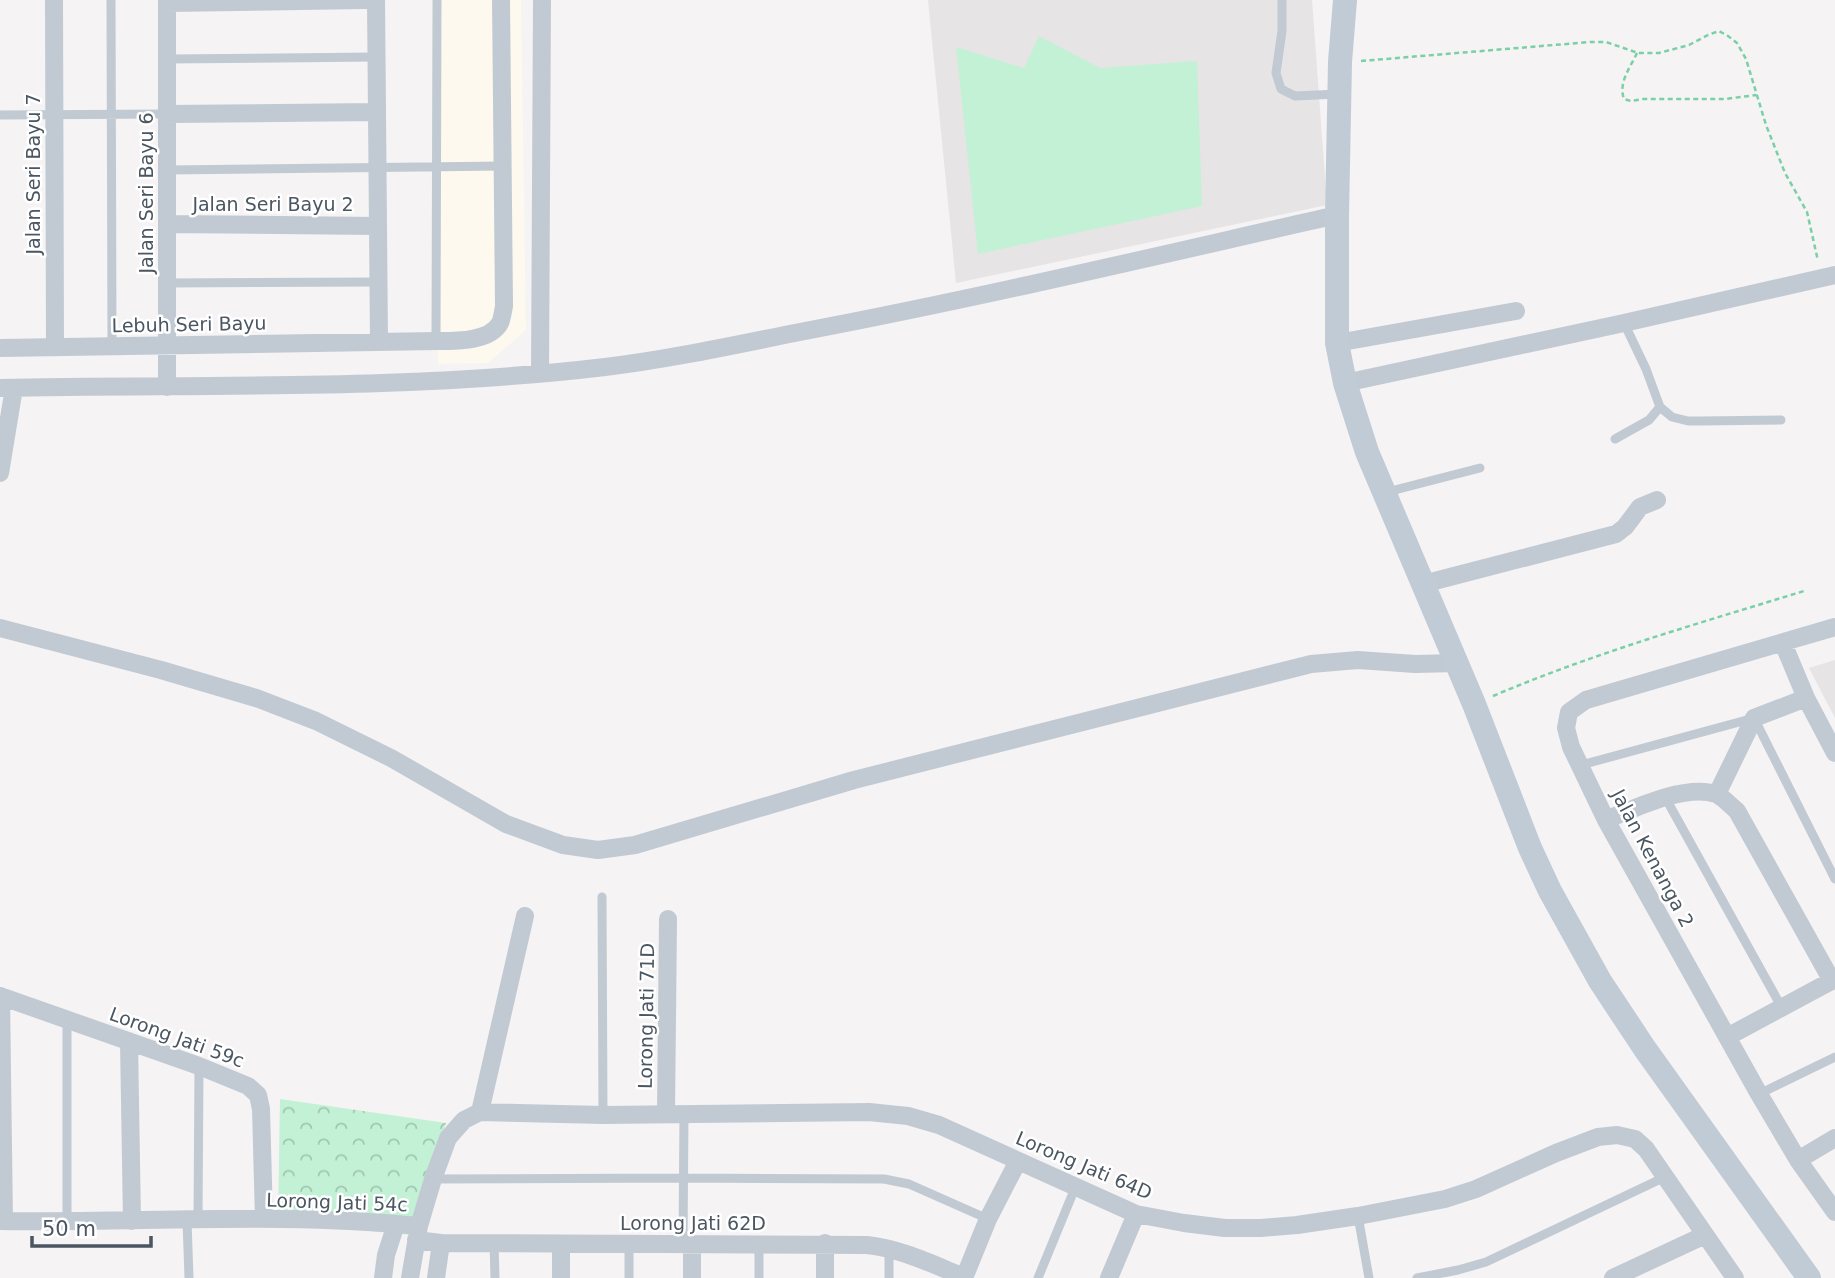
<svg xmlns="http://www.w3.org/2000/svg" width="1835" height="1278" viewBox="0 0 1835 1278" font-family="'DejaVu Sans',sans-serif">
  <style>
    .commercial { fill: #fdf9ef }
    .education { fill: #e6e4e5 }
    .park { fill: url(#park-crowns) }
    .garden { fill: #c3f1d5 }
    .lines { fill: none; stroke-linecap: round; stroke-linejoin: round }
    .path { stroke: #7ad0a6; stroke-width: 2.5; stroke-dasharray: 5 3.5; stroke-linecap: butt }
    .service { stroke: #c1cad2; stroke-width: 9 }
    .minor { stroke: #c1cad2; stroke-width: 18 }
    .secondary { stroke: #c1cbd6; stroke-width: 24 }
    .labels { text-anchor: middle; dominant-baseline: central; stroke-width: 5; stroke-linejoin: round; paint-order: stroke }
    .street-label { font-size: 19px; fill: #4a5661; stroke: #fff }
  </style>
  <defs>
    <pattern id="park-crowns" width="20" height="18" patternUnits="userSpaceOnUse" patternTransform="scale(1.75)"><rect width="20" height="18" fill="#c3f1d5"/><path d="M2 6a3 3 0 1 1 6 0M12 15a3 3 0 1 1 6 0" fill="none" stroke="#a0c6b0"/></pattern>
  </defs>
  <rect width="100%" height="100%" fill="#f5f3f3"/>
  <path class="commercial" d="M432 0H521L526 330 488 363 438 364Z"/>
  <path class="education" d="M928 0H1312L1327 205 956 283Z
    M1835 660V718L1809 668Z"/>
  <path class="park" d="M280 1099 446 1123 411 1235 278 1222Z"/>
  <path class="garden" d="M1039 36 1100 68 1197 61 1202 206 978 254 956 47 1024 68Z"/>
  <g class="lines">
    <path class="path" d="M1637 53C1630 68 1618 83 1624 99L1631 101 1643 99H1725L1756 95
      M1361 61 1590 42H1606L1638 53H1659L1689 45 1708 35 1719 31 1728 36 1737 43 1746 59 1766 125 1785 173 1807 212 1818 261
      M1493 696C1594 653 1700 623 1804 591"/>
    <path class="service" d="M111 0 112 346
      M1282 0V31L1276 73 1281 89 1295 96 1338 94
      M167 59 376 57
      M0 115 167 114
      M167 170 503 166
      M167 283 378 282
      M1624 323 1646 369 1660 407 1672 417 1688 421H1702L1781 420
      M436 341 437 0
      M1615 439 1649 420 1660 407
      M1387 492 1480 468
      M1581 765 1754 718 1835 879
      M1665 797 1782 1008
      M602 897 603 1115
      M67 1019V1221
      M1759 1094 1835 1057
      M433 1179 684 1178 884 1179 909 1184 988 1219
      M1358 1216 1369 1278
      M187 1220 189 1278
      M198 1220 199 1066
      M494 1243 495 1278
      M629 1244V1278
      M683 1244 684 1114
      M759 1278V1244
      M889 1278V1249
      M1038 1278 1075 1188
      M1417 1278 1458 1270 1486 1262 1665 1177"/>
    <path class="minor" d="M54 0 55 347
      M376 0 379 341
      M167 3 364 0
      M167 114 377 112
      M167 224 378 226
      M1337 343 1516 311
      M0 348 436 341C454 341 490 342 500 323 502 319 503 311 504 306L501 0
      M540 373 542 0
      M1345 383 1624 323 1835 275
      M167 387V0
      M0 388C202 384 404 391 605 367 672 359 739 344 805 331 984 297 1160 255 1337 215
      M0 473 14 388
      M1423 584 1616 534 1625 527 1640 507 1657 500
      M1835 627 1586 700 1569 712 1566 728 1571 747 1606 820 1759 1094 1798 1160 1835 1212
      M0 628 161 670 256 698 316 721 391 758 506 824 563 845 598 850 635 845 854 780 1311 664 1358 660 1415 664 1457 663
      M1783 643 1806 698 1835 753
      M1717 794 1754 718 1806 698
      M1606 820C1635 808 1685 784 1716 794 1723 797 1731 806 1737 811L1832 981
      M0 996 199 1066 248 1086 258 1095 261 1109 264 1219
      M1 996 4 1221
      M1727 1037 1835 979
      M129 1041 132 1221
      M480 1112 525 916
      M666 1114 668 919
      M1798 1160 1835 1138
      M0 1221C139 1223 281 1212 419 1226
      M416 1240 441 1243 867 1245C902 1249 932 1264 964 1277
      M561 1244V1278
      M692 1244V1278
      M383 1278 386 1255 396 1224
      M410 1278 419 1226 433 1179 448 1138 464 1120 480 1112 603 1115 869 1112 908 1116 939 1125 1136 1214 1184 1223 1225 1228H1261L1297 1225 1358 1216 1445 1199 1476 1189 1556 1153 1598 1137 1617 1135 1635 1139 1646 1149 1735 1278
      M436 1278 441 1243
      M825 1278V1243
      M964 1278 988 1219 1018 1161
      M1109 1278 1136 1214
      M1613 1278 1705 1235"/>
    <path class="secondary" d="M1345 0 1340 62 1337 215V343L1345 383 1367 452 1474 704 1530 848 1550 891 1600 981 1645 1049 1809 1278"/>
  </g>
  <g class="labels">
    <g class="street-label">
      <text transform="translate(33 174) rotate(-90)">Jalan Seri Bayu 7</text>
      <text transform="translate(146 193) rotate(-90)">Jalan Seri Bayu 6</text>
      <text x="273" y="204">Jalan Seri Bayu 2</text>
      <text transform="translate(189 324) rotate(-1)">Lebuh Seri Bayu</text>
      <text transform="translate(1653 858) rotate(62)">Jalan Kenanga 2</text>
      <text transform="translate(646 1016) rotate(-89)">Lorong Jati 71D</text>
      <text transform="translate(177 1037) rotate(20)">Lorong Jati 59c</text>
      <text transform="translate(1084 1165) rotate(23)">Lorong Jati 64D</text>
      <text transform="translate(337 1202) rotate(2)">Lorong Jati 54c</text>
      <text x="693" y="1223">Lorong Jati 62D</text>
    </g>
  </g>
  <path d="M32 1236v10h119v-10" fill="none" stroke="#4a5661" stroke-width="3.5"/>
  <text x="42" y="1236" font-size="21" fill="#4a5661" stroke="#ffffff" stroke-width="5" paint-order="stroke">50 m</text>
</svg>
